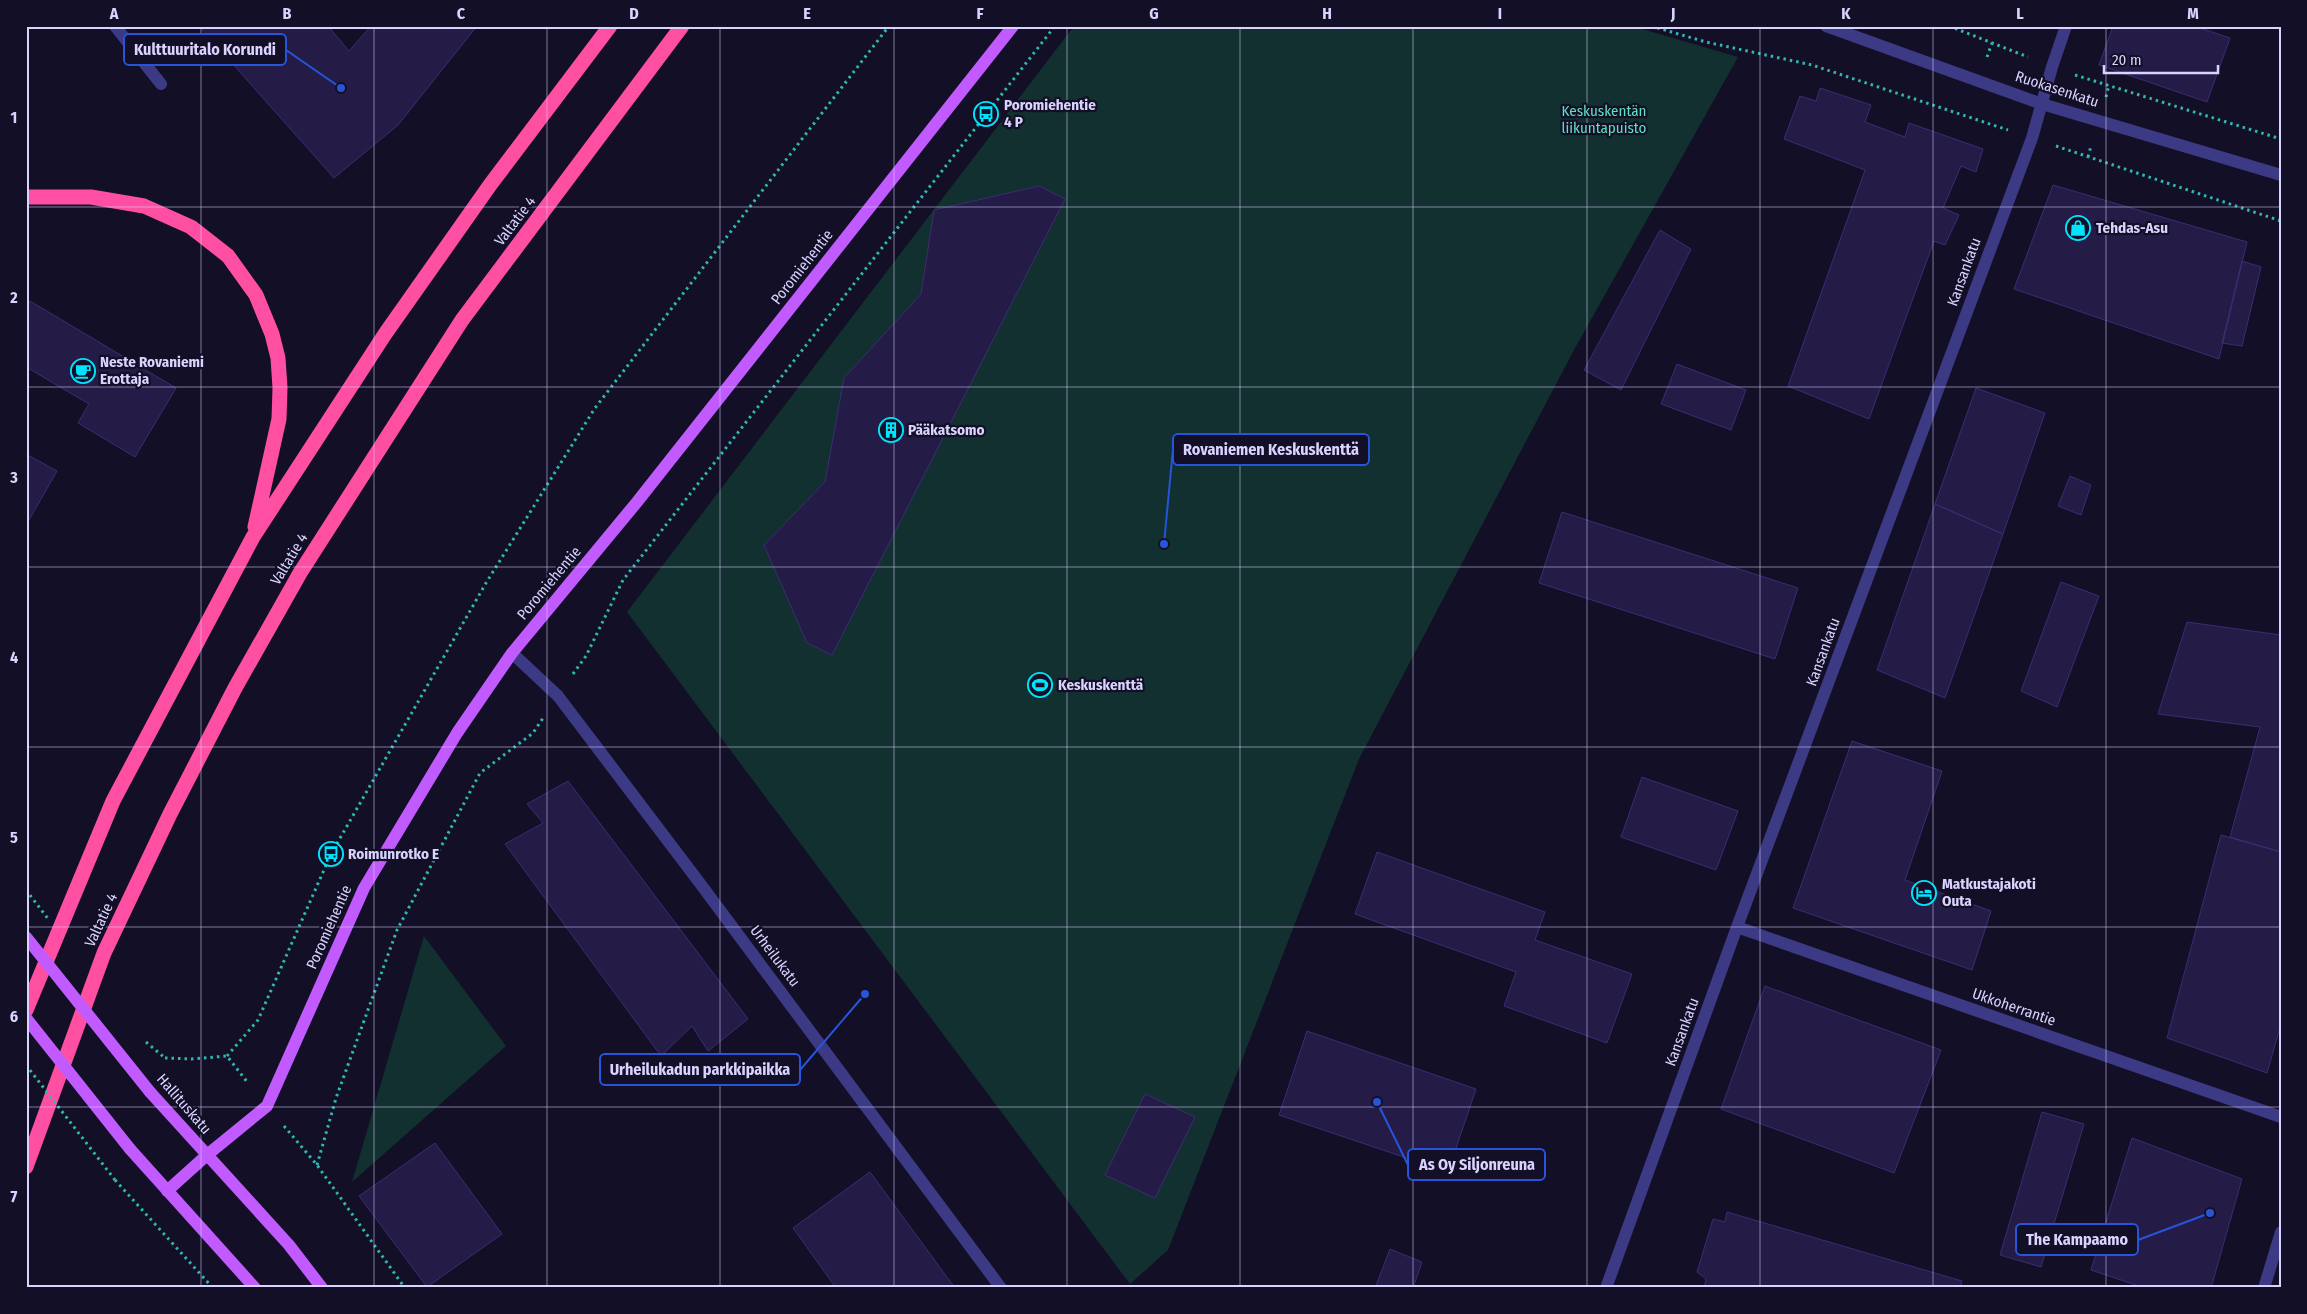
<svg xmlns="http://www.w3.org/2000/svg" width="2307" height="1314" viewBox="0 0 2307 1314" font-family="'Fira Sans Condensed',sans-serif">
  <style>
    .green { fill: #12302f }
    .building { fill: #241b47; stroke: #3b2d73 }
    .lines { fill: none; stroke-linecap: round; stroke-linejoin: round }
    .path { stroke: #2fb8b0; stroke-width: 3; stroke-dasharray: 2.5 4; stroke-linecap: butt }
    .minor { stroke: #3d3a85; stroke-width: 12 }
    .major { stroke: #c25bff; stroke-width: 12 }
    .highway { stroke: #ff4fa3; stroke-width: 15 }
    .path-bridge { stroke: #2fb8b0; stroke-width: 3; stroke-dasharray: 2.5 4; stroke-linecap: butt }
    .major-bridge { stroke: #c25bff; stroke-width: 12 }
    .grid { fill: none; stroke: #d9d4ff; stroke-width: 1; stroke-opacity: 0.55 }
    .labels { text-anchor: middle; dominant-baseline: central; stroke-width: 4.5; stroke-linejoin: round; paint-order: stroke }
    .street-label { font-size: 15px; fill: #d9d4ff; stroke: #130f26 }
    .poi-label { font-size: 15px; font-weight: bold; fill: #d9d4ff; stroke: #130f26; text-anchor: start }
    .park-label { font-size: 15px; fill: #5fe0c0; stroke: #130f26 }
    .leader { fill: none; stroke: #2655da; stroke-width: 2 }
    .callout-dot { fill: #2655da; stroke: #130f26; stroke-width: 2 }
    .callout { fill: #130f26; stroke: #2655da; stroke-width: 2 }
    .callout-label { font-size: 16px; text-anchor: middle; font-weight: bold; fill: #d9d4ff }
    .neatline { fill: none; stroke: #d9d4ff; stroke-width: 2 }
    .grid-label { font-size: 16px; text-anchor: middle; font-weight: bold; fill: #d9d4ff }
  </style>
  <rect width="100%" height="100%" fill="#130f26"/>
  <path class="green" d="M1074 26H1632L1738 57 1574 350 1359 759 1168 1250 1130 1284 627 612Z
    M424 936 506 1046 352 1182Z"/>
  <path class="building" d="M199 26H328L349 51 371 26H477L398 125 334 178Z
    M2113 26H2194L2230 38 2207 102 2099 65Z
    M1820 88 1871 105 1865 122 1905 137 1909 123 1983 149 1976 172 1961 166 1943 208 1959 215 1945 245 1934 241 1869 419 1788 386 1865 170 1784 139 1800 96 1816 101Z
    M2053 185 2247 242 2219 359 2014 289Z
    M1039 186 1065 199 832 655 807 643 764 545 825 482 844 378 921 294 934 210Z
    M1660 230 1691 249 1621 390 1584 370Z
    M2242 261 2261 267 2242 346 2222 343Z
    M30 301 176 388 135 457 78 423 89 404 26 367V307Z
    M1677 364 1746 390 1731 430 1661 404Z
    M1976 388 2045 413 2003 534 1935 504Z
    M26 454 57 471 29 520 26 518Z
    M2070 476 2091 485 2081 515 2058 506Z
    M1935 504 2003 534 1945 698 1877 670Z
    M1562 512 1798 588 1775 659 1539 583Z
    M2061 582 2099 596 2057 707 2021 691Z
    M2187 622 2281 635V852L2230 837 2260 727 2158 714Z
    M1852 741 1942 771 1905 880 1991 911 1972 970 1793 908Z
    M1642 777 1738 811 1716 870 1621 837Z
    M568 781 748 1019 708 1051 692 1026 661 1056 505 844 543 823 527 804Z
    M2221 835 2281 852V1024L2267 1073 2167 1038Z
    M1377 852 1545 912 1535 940 1632 974 1607 1043 1504 1006 1516 972 1355 914Z
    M1765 986 1941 1050 1894 1173 1721 1109Z
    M1307 1031 1476 1089 1448 1172 1279 1115Z
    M1145 1094 1195 1117 1155 1198 1105 1175Z
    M2042 1112 2084 1124 2041 1267 2000 1255Z
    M2132 1138 2242 1179 2211 1288H2145L2091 1270Z
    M435 1143 502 1234 427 1287 359 1196Z
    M870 1172 955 1288H836L793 1228Z
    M1727 1212 1962 1281 1960 1288H1704L1706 1279 1697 1272 1713 1219 1725 1222Z
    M1390 1249 1422 1262 1413 1288H1375Z"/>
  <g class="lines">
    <path class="path" d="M1651 26 1706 42 1812 65 2008 130
      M1949 26 2028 57
      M1987 57 1992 43
      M2075 75 2281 139
      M2106 97 2109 85
      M2056 146 2281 221
      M2088 157 2091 146
      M573 674 586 656 623 580 1055 26
      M227 1056 258 1020 331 854 486 583 595 408 889 26
      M165 1058 191 1059 227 1056 248 1083
      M284 1126 317 1165 405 1288
      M317 1165 336 1098 397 930 480 773 533 733 543 718
      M115 1180 213 1288"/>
    <path class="minor" d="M115 26 161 84
      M1826 26 2042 104 2281 175
      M512 653 558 696 699 882 1001 1288
      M1737 927 2281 1117
      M1606 1288 1737 927 2032 138 2052 67 2066 26
      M2264 1288 2281 1232"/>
    <path class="major" d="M150 1092 289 1245 322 1288
      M130 1149 255 1288
      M167 1191 207 1155 267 1106 364 888 457 733 512 653 637 502 1013 26"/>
    <path class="highway" d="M26 197H91L144 206 191 227 228 256 256 295 272 334 278 358 280 388 279 419 255 527
      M26 1010 113 801 253 537 385 334 490 185 610 26
      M26 1167 104 953 170 814 235 688 300 573 462 320 682 26"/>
    <path class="path-bridge" d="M26 890 49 920
      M146 1042 165 1058
      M26 1065 115 1180"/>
    <path class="major-bridge" d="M26 937 150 1092
      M26 1018 130 1149"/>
  </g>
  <path class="grid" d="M201 26V1288M374 26V1288M547 26V1288M720 26V1288M894 26V1288M1067 26V1288M1240 26V1288M1413 26V1288M1587 26V1288M1760 26V1288M1933 26V1288M2106 26V1288M26 207H2281M26 387H2281M26 567H2281M26 747H2281M26 927H2281M26 1107H2281"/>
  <defs>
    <symbol id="bus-ring" viewBox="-11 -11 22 22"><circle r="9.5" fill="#130f26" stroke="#00e5ff" stroke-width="1.5"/><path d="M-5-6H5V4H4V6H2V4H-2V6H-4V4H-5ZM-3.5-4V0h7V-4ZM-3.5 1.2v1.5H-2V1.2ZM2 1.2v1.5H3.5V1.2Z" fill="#00e5ff"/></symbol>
    <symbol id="shop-ring" viewBox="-11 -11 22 22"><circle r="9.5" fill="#130f26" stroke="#00e5ff" stroke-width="1.5"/><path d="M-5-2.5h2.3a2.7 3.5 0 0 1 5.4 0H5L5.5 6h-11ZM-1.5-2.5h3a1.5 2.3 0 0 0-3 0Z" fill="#00e5ff"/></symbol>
    <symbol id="cafe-ring" viewBox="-11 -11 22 22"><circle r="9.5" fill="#130f26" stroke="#00e5ff" stroke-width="1.5"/><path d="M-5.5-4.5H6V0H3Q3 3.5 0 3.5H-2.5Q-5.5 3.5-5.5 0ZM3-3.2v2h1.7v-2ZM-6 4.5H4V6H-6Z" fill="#00e5ff"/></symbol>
    <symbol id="building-ring" viewBox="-11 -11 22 22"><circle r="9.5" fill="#130f26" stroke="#00e5ff" stroke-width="1.5"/><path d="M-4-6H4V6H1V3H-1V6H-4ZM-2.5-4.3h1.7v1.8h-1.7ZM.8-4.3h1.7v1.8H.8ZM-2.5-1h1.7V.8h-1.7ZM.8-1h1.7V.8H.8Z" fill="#00e5ff"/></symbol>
    <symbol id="stadium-ring" viewBox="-11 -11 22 22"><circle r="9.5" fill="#130f26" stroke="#00e5ff" stroke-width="1.5"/><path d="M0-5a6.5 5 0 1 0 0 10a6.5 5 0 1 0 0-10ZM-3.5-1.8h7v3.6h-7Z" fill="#00e5ff"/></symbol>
    <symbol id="hotel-ring" viewBox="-11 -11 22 22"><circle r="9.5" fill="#130f26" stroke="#00e5ff" stroke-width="1.5"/><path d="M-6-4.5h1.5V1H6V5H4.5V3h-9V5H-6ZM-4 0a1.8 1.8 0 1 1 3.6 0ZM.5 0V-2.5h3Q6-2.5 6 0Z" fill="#00e5ff"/></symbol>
  </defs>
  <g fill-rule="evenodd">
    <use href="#bus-ring" x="972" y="100" width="28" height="28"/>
    <use href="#shop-ring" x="2064" y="214" width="28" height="28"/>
    <use href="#cafe-ring" x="69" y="357" width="28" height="28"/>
    <use href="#building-ring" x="877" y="416" width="28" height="28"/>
    <use href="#stadium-ring" x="1026" y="671" width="28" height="28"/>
    <use href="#bus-ring" x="317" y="840" width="28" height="28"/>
    <use href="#hotel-ring" x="1910" y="879" width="28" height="28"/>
  </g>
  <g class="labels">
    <g class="street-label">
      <text transform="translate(2057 89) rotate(18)">Ruokasenkatu</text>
      <text transform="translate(515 221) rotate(-53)">Valtatie 4</text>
      <text transform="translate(802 267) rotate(-52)">Poromiehentie</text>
      <text transform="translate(1964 272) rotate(-70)">Kansankatu</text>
      <text transform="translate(289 559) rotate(-59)">Valtatie 4</text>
      <text transform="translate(549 583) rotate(-50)">Poromiehentie</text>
      <text transform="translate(1823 652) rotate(-70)">Kansankatu</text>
      <text transform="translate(101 920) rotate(-65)">Valtatie 4</text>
      <text transform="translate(329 927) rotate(-66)">Poromiehentie</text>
      <text transform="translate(775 956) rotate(53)">Urheilukatu</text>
      <text transform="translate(2014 1007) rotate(19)">Ukkoherrantie</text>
      <text transform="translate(1682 1032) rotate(-70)">Kansankatu</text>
      <text transform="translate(184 1104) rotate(49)">Hallituskatu</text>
    </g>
    <g class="poi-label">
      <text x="1004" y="105">Poromiehentie<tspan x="1004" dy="17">4 P</tspan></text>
      <text x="2096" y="228">Tehdas-Asu</text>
      <text x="100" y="362">Neste Rovaniemi<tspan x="100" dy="17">Erottaja</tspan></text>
      <text x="908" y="430">Pääkatsomo</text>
      <text x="1058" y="685">Keskuskenttä</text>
      <text x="348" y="854">Roimunrotko E</text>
      <text x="1942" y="884">Matkustajakoti<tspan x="1942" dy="17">Outa</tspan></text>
    </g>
    <g class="park-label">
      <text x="1604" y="111">Keskuskentän<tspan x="1604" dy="17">liikuntapuisto</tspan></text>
    </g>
  </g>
  <path class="leader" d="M341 88L286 50M1164 544L1173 449M865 994L800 1070M1377 1102L1408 1165M2210 1213L2138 1240"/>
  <g class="callout-dot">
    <circle cx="341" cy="88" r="5"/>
    <circle cx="1164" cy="544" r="5"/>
    <circle cx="865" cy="994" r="5"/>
    <circle cx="1377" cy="1102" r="5"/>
    <circle cx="2210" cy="1213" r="5"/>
  </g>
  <g class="callout">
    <rect x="124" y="34" width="162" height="31" rx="5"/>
    <rect x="1173" y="434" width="196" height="31" rx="5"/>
    <rect x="600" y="1054" width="200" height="31" rx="5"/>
    <rect x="1408" y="1149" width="137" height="31" rx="5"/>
    <rect x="2016" y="1224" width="122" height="31" rx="5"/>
  </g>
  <g class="callout-label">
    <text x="205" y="55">Kulttuuritalo Korundi</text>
    <text x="1271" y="455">Rovaniemen Keskuskenttä</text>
    <text x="700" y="1075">Urheilukadun parkkipaikka</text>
    <text x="1477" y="1170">As Oy Siljonreuna</text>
    <text x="2077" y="1245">The Kampaamo</text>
  </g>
  <rect width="2307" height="1314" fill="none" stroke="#130f26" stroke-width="55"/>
  <path d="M2104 65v8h114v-8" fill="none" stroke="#d9d4ff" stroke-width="2.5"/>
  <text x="2112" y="65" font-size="15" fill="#d9d4ff" stroke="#130f26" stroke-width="4" paint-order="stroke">20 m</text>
  <rect x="28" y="28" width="2252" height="1258" class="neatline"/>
  <g class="grid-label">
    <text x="114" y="19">A</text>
    <text x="287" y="19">B</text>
    <text x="461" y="19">C</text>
    <text x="634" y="19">D</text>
    <text x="807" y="19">E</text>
    <text x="980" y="19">F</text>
    <text x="1154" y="19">G</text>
    <text x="1327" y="19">H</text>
    <text x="1500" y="19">I</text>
    <text x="1673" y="19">J</text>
    <text x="1846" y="19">K</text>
    <text x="2020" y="19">L</text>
    <text x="2193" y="19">M</text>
    <text x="14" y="123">1</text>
    <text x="14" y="303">2</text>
    <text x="14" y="483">3</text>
    <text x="14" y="663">4</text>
    <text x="14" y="843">5</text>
    <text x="14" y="1022">6</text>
    <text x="14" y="1202">7</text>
  </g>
</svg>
